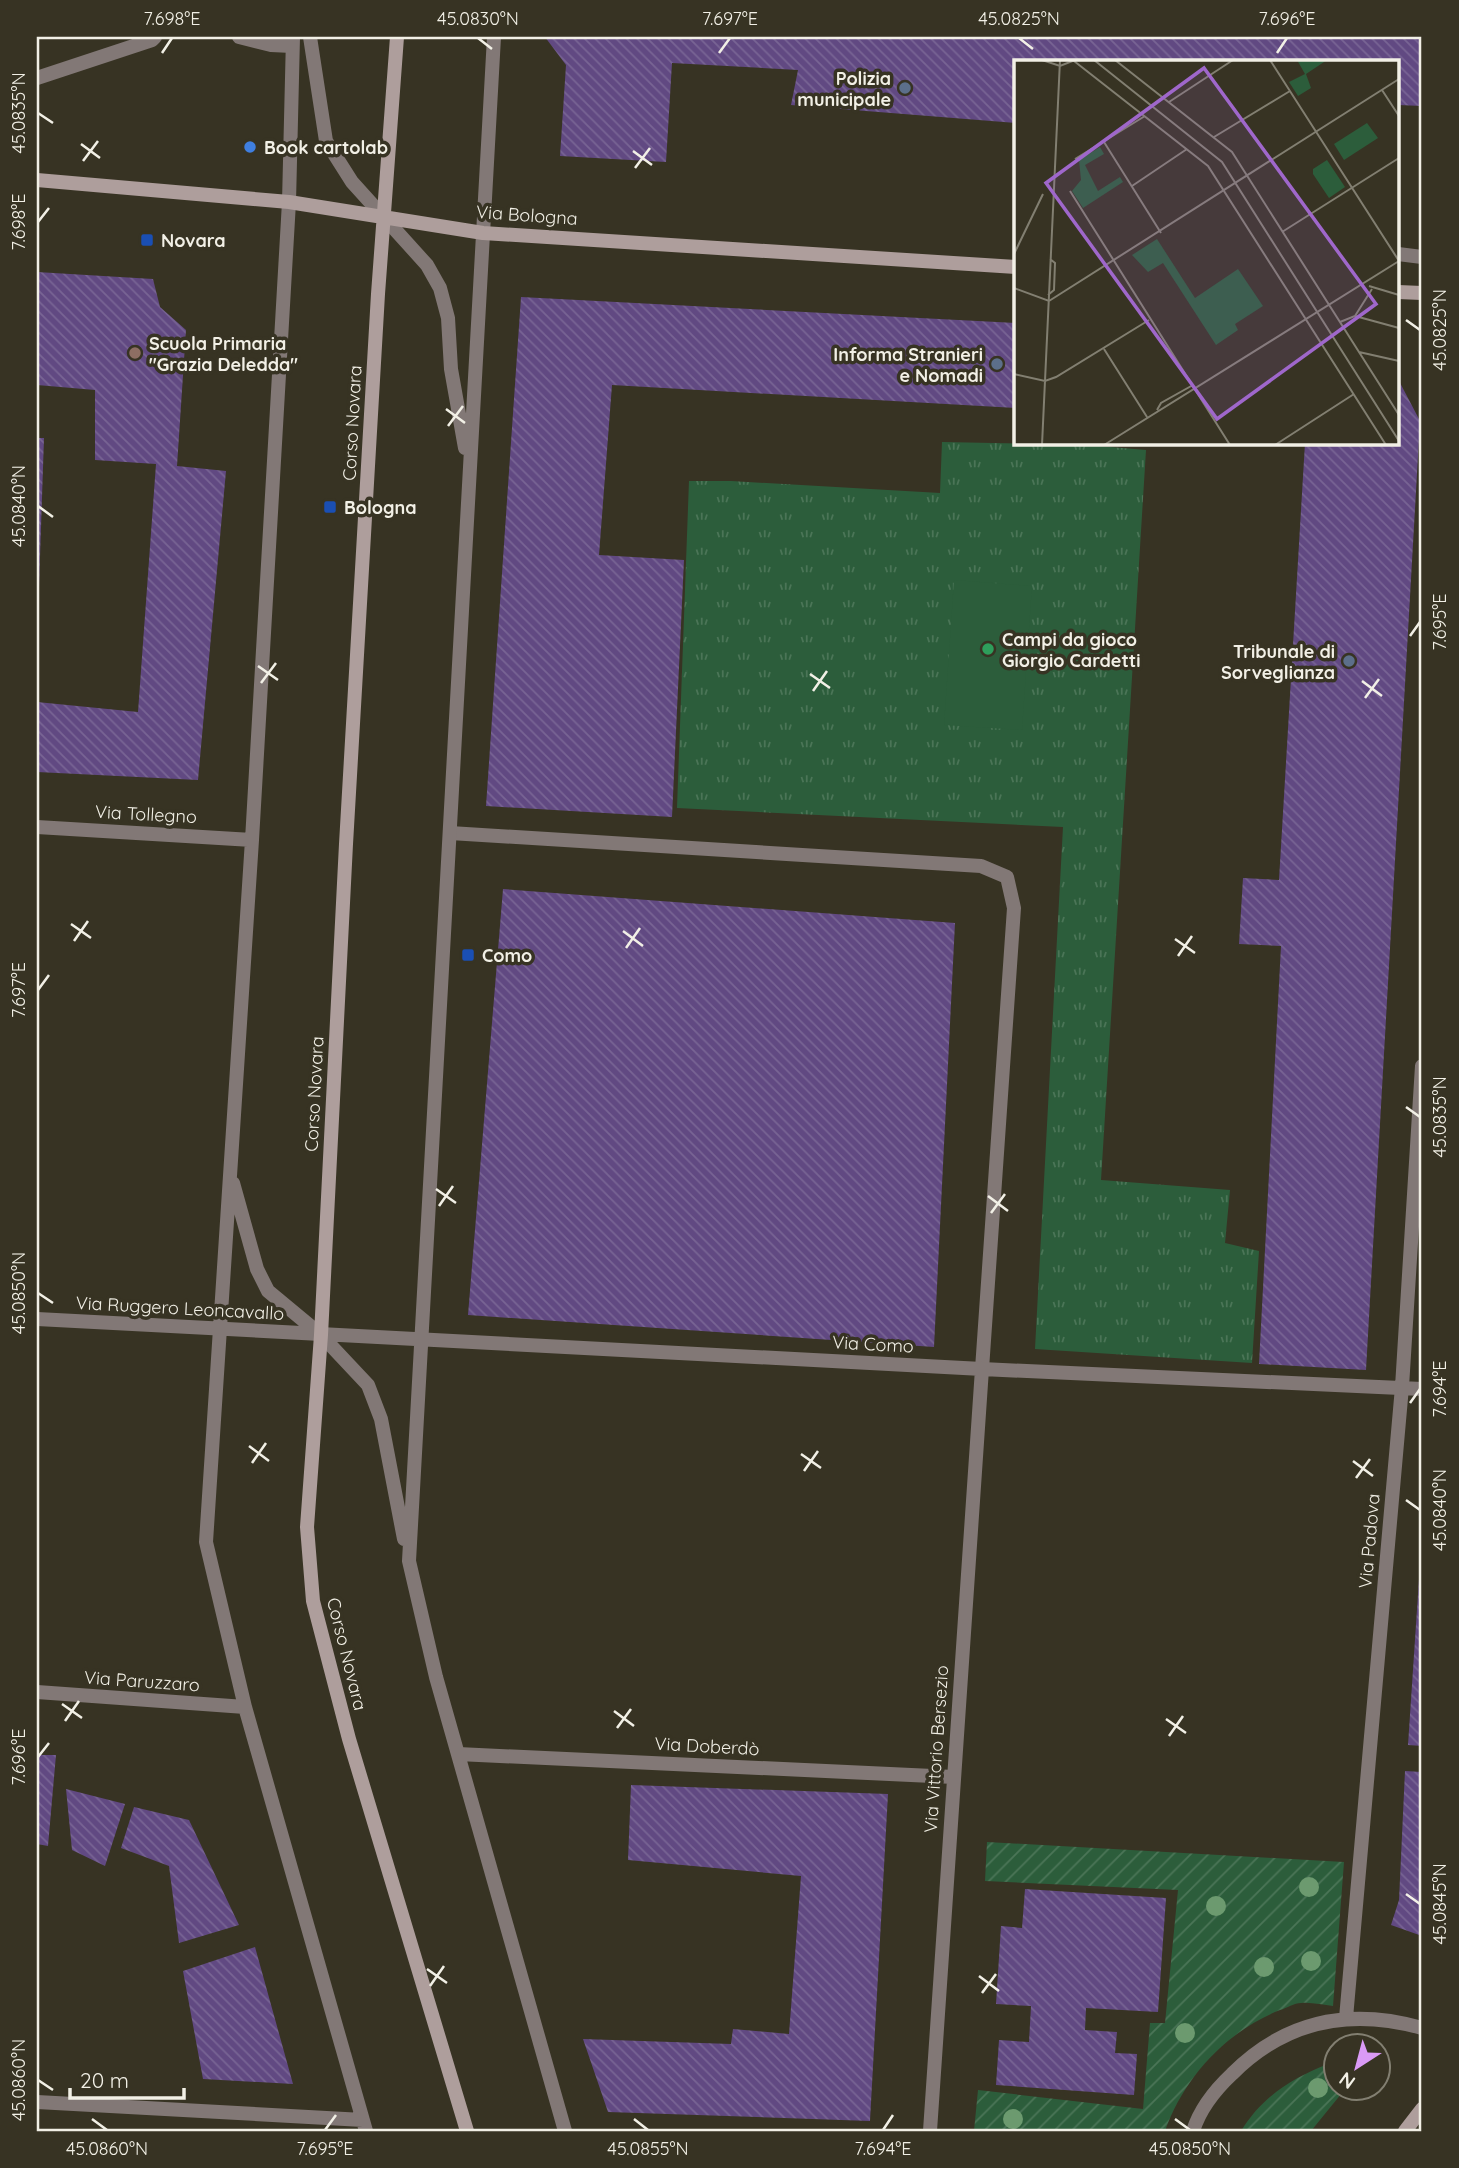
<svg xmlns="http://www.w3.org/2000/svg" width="1459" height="2168" viewBox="0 0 1459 2168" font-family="Quicksand,sans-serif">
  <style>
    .grass { fill: url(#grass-tufts) }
    .garden { fill: url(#garden-furrows) }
    .pitch { fill: #2c5d3b }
    .building { fill: url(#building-back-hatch) }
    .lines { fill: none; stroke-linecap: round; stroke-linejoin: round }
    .lane { stroke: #827876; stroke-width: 14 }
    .street { stroke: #827876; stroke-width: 14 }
    .secondary { stroke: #ae9e9c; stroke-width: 14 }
    .tree { fill: #6c9a6f }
    .ticks { fill: none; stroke: #f2f0e6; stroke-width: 2.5 }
    .service-dot { fill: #5c6f8a; stroke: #373323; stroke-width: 2.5 }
    .shop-dot { fill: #3f7fe0; stroke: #373323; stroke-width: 2.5 }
    .transit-dot { fill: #1a4fb4; stroke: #373323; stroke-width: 2.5 }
    .education-dot { fill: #8d6e63; stroke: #373323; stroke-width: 2.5 }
    .leisure-dot { fill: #2e9e5b; stroke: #373323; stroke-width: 2.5 }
    .labels { text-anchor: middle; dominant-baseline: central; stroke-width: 7; stroke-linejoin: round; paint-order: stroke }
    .poi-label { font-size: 18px; font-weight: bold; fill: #f2f0e6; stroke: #373323; text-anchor: start }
    .street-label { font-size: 18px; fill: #f2f0e6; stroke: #373323 }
    .inset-road { fill: none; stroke: #827f71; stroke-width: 2 }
    .view { fill: #9f67cb; fill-opacity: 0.15; stroke: #9f67cb; stroke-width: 3.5 }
    .inset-edge { fill: none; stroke: #f2f0e6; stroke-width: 3.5 }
    .neatline { fill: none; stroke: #f2f0e6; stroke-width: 2.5 }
    .ticks-label { font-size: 18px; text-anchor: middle; fill: #f2f0e6 }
  </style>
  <defs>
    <pattern id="grass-tufts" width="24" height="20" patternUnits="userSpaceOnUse" patternTransform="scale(1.75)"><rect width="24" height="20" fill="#2c5d3b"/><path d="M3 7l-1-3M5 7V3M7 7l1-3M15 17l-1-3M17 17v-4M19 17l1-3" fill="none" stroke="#4b7557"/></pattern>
    <pattern id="garden-furrows" width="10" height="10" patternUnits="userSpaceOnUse" patternTransform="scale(1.75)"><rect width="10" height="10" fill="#2c5d3b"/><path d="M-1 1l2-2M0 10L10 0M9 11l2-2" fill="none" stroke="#4b7557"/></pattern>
    <pattern id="building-back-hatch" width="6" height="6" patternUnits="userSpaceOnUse" patternTransform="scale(1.75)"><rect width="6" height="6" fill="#614982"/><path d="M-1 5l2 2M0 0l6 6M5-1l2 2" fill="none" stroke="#786494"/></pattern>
  </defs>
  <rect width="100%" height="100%" fill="#373323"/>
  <path class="grass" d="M942 442 1087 445 1146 450 1101 1180 1230 1190 1225 1243 1259 1251 1252 1363 1035 1349 1063 827 677 808 689 481H731L940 493Z"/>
  <path class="garden" d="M987 1842 1344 1862 1333 2006C1323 2005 1311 2002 1301 2003 1294 2003 1287 2008 1280 2010 1227 2031 1184 2077 1165 2131H974L978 2090 1143 2109 1150 2023H1165L1178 1890 985 1881Z
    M1328 2064 1336 2065V2088H1346L1311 2131H1241C1262 2097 1292 2078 1328 2064Z"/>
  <path class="pitch" d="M954 580 1032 586 1022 730 944 725Z"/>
  <path class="building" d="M545 37H1422V106L1398 105V61H1016V123L791 105 798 70 672 63 666 162 560 156 566 65Z
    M37 272 153 279 160 307 186 330 177 466 226 471 198 780 37 772V702L138 712 156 464 95 460V390L37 385Z
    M521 297 1016 323V408L612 385 599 555 684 560 672 817 486 806Z
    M1398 379 1420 421 1366 1370 1259 1364 1281 946 1239 944 1243 878 1279 880 1305 443H1398Z
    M37 438H44L39 587H37Z
    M503 889 955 923 934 1347 468 1315Z
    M1420 1564H1422V1746L1408 1745Z
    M37 1755H56L48 1846 37 1844Z
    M1405 1771 1422 1772V1936L1391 1925 1399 1900Z
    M631 1785 888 1794 870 2121 608 2112 583 2039 731 2044 733 2029 789 2034 801 1876 628 1860Z
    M66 1789 125 1804 105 1866 72 1850Z
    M134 1807 189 1820 239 1925 179 1943 169 1866 121 1848Z
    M1025 1889 1166 1898 1158 2012 1086 2008 1085 2030 1117 2032 1115 2053 1137 2054 1134 2095 996 2085 999 2040 1029 2042 1031 2006 996 2004 1001 1926 1022 1928Z
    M255 1947 293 2084 203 2079 183 1971Z"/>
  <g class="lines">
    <path class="lane" d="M450 833 981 866 1007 877 1014 908 982 1369"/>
    <path class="street" d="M239 37 271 45 292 46
      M293 37 289 202 252 840 206 1542 245 1707 366 2131
      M310 37 326 141 352 182 427 265 440 288 448 318 451 369 465 448
      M494 37 409 1561 436 1677 565 2131
      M37 78 152 40 155 37
      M1398 254 1422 257
      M37 827 252 840
      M233 1183 257 1269 268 1291 321 1335 368 1385 381 1419 404 1539
      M37 1319 982 1369 1422 1389
      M37 1692 245 1707
      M458 1754 954 1777
      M1346 2018 1402 1387 1422 1066
      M37 2102 363 2120
      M930 2131 982 1369
      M1193 2131C1200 2109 1216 2089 1232 2074 1286 2020 1351 2008 1422 2028"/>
    <path class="secondary" d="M397 37 378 294 346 844 321 1335 307 1527 313 1601 349 1739 467 2131
      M37 180 289 202 483 233 1016 267
      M1398 292 1422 293
      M1405 2131 1422 2109"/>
  </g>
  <g class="tree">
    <circle cx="1309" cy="1887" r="10"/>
    <circle cx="1216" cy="1906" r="10"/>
    <circle cx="1311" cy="1961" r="10"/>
    <circle cx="1264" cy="1967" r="10"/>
    <circle cx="1185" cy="2033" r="10"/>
    <circle cx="1318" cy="2088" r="10"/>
    <circle cx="1013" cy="2119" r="10"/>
  </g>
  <path class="ticks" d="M478 38 492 49M1019 38 1033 49M162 53 172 38M719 53 730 38M1277 53 1287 38M38 113 53 123M81 144 100 158M633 151 652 165M83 161 98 141M635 168 650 148M38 222 49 208M1406 320 1420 330M446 409 465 423M448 426 463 406M38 506 53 517M1410 636 1420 622M258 666 278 680M810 674 830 688M1362 681 1382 696M261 683 276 663M813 691 827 671M1365 698 1379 679M71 924 91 938M623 931 643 946M1175 939 1195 953M74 941 88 921M626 948 640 928M1178 956 1192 936M38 990 49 975M1406 1107 1420 1117M436 1189 456 1203M988 1196 1008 1211M439 1206 453 1186M991 1213 1005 1194M38 1293 53 1303M1410 1403 1420 1389M249 1446 269 1461M801 1454 821 1468M1353 1461 1373 1476M252 1463 266 1443M804 1471 818 1451M1356 1478 1370 1459M1406 1500 1420 1510M62 1704 82 1718M614 1711 634 1726M1166 1719 1186 1733M65 1721 79 1701M617 1728 631 1709M1169 1736 1183 1716M38 1757 49 1743M1406 1894 1420 1904M427 1969 447 1983M979 1976 999 1991M430 1986 444 1966M982 1993 996 1974M38 2080 53 2090M92 2119 107 2130M634 2119 648 2130M1175 2119 1190 2130M325 2130 336 2115M883 2130 893 2115"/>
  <g class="service-dot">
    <circle cx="905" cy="88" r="7"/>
    <circle cx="997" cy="364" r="7"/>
    <circle cx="1349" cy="661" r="7"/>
  </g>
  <circle class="shop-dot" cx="250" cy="147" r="7"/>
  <g class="transit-dot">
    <rect x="140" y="233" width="14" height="14" rx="3.5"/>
    <rect x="323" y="500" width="14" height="14" rx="3.5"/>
    <rect x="461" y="948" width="14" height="14" rx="3.5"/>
  </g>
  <circle class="education-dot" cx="135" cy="353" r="7"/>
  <circle class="leisure-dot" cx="988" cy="649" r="7"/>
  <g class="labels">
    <g class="poi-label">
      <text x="891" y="78" text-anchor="end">Polizia<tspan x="891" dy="21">municipale</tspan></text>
      <text x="264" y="147">Book cartolab</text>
      <text x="161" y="240">Novara</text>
      <text x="149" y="343">Scuola Primaria<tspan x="149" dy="21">"Grazia Deledda"</tspan></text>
      <text x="983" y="354" text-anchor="end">Informa Stranieri<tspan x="983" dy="21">e Nomadi</tspan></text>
      <text x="344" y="507">Bologna</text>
      <text x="1002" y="639">Campi da gioco<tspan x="1002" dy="21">Giorgio Cardetti</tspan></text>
      <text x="1335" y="651" text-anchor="end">Tribunale di<tspan x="1335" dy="21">Sorveglianza</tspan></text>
      <text x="482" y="955">Como</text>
    </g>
    <g class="street-label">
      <text transform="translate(527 215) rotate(4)">Via Bologna</text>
      <text transform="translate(352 423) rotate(-87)">Corso Novara</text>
      <text transform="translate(146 814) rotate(3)">Via Tollegno</text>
      <text transform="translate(314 1094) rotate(-87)">Corso Novara</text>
      <text transform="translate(180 1308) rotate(3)">Via Ruggero Leoncavallo</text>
      <text transform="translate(873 1344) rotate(3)">Via Como</text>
      <text transform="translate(1369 1541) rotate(-85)">Via Padova</text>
      <text transform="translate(347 1654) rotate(76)">Corso Novara</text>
      <text transform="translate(142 1681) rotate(4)">Via Paruzzaro</text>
      <text transform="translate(707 1746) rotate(3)">Via Doberdò</text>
      <text transform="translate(936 1749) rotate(-86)">Via Vittorio Bersezio</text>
    </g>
  </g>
  <g transform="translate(1014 60)">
    <rect width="385" height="385" fill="#373323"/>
    <path d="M283 0H313L292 14 297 28 284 36 275 22 291 14ZM313 100 331 127 315 138 299 114V109ZM143 179 181 238 224 209 249 246 221 264 224 270 202 285 149 203 134 212 118 195Z" fill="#2c5d3b"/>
    <path d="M86 87 90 94 71 105 84 131 106 117 109 122 69 148 58 131 67 120 65 100Z" fill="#2c5d3b"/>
    <path d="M353 63 364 78 330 100 320 84Z" fill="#2c5d3b"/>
    <path class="inset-road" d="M28 0 46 6 61 0M80 0 208 102 385 381M101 0 218 92 385 355M256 0 385 201M60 1 194 106 372 385M368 30 385 56M155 42 219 0M200 77 276 31M90 82 147 173M61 99 131 56M118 126 173 89M56 131 216 385M268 172 385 98M0 194 29 134M355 226 385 235M0 228 35 241 385 19M34 235 40 230 41 203 36 199M341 256 385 268M326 262 341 256 358 229M90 289 133 357M345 292 385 301M0 314 31 321 42 317 135 260M143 350 147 343 179 325M28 385 46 0M90 385 385 201M261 385 340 334"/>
    <path class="view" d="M190 8 362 244 203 359 32 123Z"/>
    <rect width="385" height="385" class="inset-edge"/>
  </g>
  <rect width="1459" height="2168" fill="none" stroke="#373323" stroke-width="77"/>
  <g transform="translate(1357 2067) rotate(216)"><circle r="33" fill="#373323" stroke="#827f71" stroke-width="2"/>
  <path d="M0-5L12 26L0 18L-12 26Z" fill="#da9af6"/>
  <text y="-10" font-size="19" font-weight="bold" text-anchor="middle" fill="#f2f0e6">N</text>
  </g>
  <path d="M70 2088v10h114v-10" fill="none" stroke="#f2f0e6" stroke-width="3.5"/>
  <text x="80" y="2088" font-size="21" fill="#f2f0e6" stroke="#373323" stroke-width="5" paint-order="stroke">20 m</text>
  <rect x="38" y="38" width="1382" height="2092" class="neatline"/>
  <g class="ticks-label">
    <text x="172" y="25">7.698°E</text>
    <text x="478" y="25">45.0830°N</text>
    <text x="730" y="25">7.697°E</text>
    <text x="1019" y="25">45.0825°N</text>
    <text x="1287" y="25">7.696°E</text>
    <text transform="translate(19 113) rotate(-90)" y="6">45.0835°N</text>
    <text transform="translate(19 222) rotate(-90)" y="6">7.698°E</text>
    <text transform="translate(1440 330) rotate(-90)" y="6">45.0825°N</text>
    <text transform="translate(19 506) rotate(-90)" y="6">45.0840°N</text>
    <text transform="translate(1440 622) rotate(-90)" y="6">7.695°E</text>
    <text transform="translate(19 990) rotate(-90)" y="6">7.697°E</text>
    <text transform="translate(1440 1117) rotate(-90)" y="6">45.0835°N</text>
    <text transform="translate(19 1293) rotate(-90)" y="6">45.0850°N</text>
    <text transform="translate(1440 1389) rotate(-90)" y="6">7.694°E</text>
    <text transform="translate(1440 1510) rotate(-90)" y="6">45.0840°N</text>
    <text transform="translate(19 1757) rotate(-90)" y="6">7.696°E</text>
    <text transform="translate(1440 1904) rotate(-90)" y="6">45.0845°N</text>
    <text transform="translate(19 2080) rotate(-90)" y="6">45.0860°N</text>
    <text x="107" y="2155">45.0860°N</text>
    <text x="325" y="2155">7.695°E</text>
    <text x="648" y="2155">45.0855°N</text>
    <text x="883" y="2155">7.694°E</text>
    <text x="1190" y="2155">45.0850°N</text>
  </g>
</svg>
